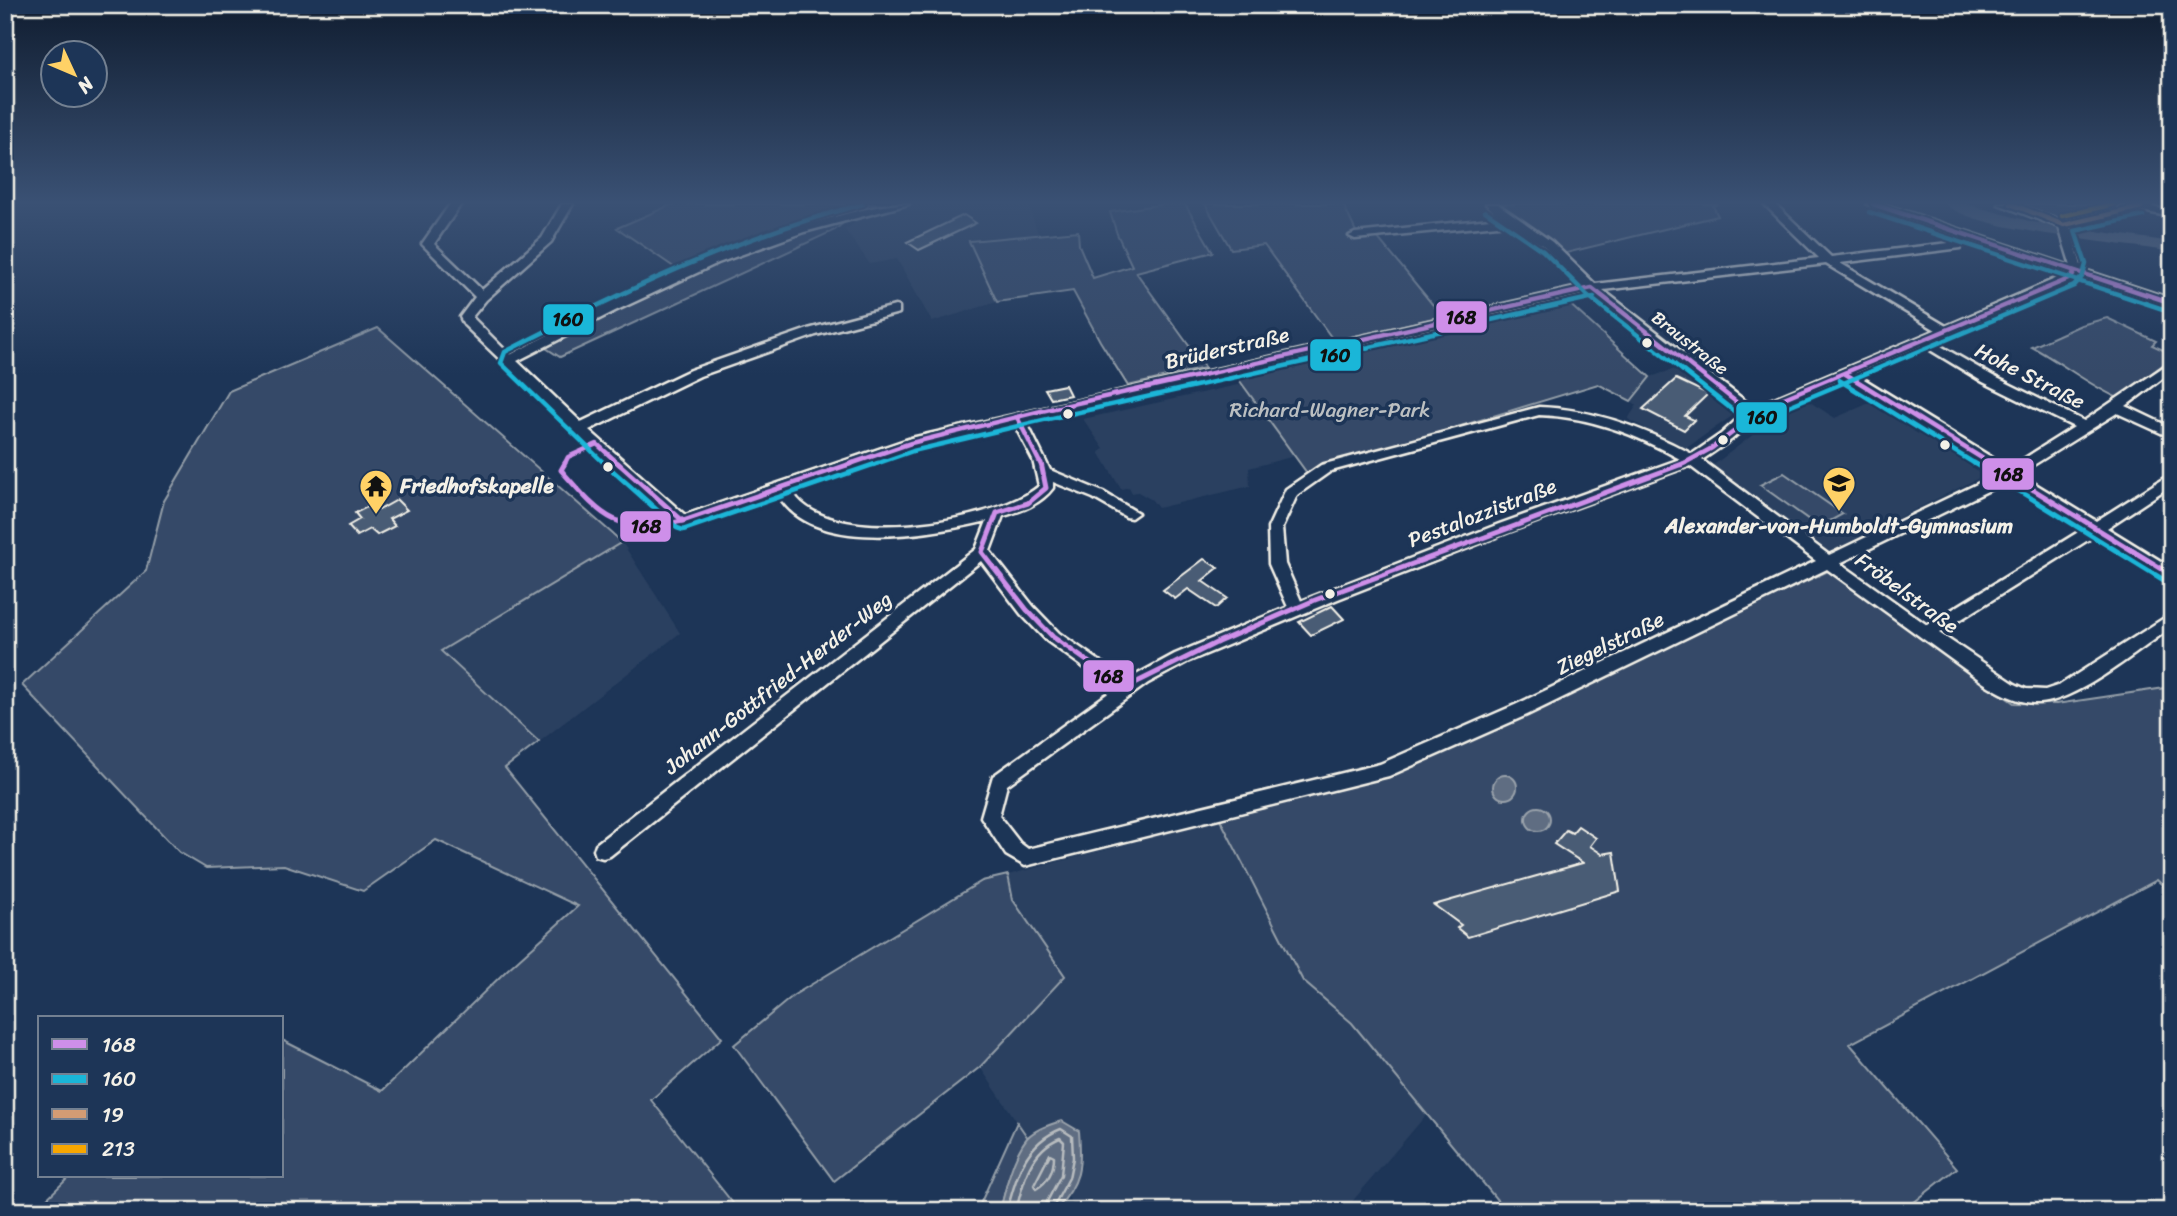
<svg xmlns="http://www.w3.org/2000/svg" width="2177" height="1216" viewBox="0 0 2177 1216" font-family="Sriracha,sans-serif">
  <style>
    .built { fill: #2a4060 }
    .green { fill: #354a67; stroke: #949ea8; stroke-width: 2 }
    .water { fill: #5e6d82; stroke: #9aa2ab; stroke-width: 2 }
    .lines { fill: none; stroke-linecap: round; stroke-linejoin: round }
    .shore { stroke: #b8bcbf; stroke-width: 2.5 }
    .river { fill: #5e6d82; fill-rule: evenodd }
    .building { fill: #485b74; stroke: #f4f1e8; stroke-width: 2 }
    .minor-casing { stroke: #f4f1e8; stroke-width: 5 }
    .minor { fill: #1d3557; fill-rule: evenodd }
    .bus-1-far1-casing { stroke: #1d3557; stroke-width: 9 }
    .bus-1-casing { stroke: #1d3557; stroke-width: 10 }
    .bus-2-far1-casing { stroke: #1d3557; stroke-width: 9 }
    .bus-2-casing { stroke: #1d3557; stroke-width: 10 }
    .bus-3-casing { stroke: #1d3557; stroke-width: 9 }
    .bus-4-casing { stroke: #1d3557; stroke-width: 9 }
    .bus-1-far1 { stroke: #ce8fe9; stroke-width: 4.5 }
    .bus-1 { stroke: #ce8fe9; stroke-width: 5 }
    .bus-2-far1 { stroke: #1ab6d8; stroke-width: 4.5 }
    .bus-2 { stroke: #1ab6d8; stroke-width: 5 }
    .bus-3 { stroke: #d39c74; stroke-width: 4.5 }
    .bus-4 { stroke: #f7a600; stroke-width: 4.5 }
    .bus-dot { fill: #f4f1e8; stroke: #1d3557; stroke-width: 2.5 }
    .labels { text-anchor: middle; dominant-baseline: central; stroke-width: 7; stroke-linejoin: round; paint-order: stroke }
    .far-street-label { font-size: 18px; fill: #f4f1e8; stroke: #1d3557 }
    .street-label { font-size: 21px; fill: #f4f1e8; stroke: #1d3557 }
    .park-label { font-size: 21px; fill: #bbbfc1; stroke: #1d3557 }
    .poi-label { font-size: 21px; font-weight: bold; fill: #f4f1e8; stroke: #1d3557; text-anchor: start }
    .line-badge { stroke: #1d3557; stroke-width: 2.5 }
    .pale-badge-label { font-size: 19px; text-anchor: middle; font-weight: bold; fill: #111 }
  </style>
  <rect width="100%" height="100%" fill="#1d3557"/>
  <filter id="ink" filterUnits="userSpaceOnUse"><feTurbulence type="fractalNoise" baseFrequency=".0143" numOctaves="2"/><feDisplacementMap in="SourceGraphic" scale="14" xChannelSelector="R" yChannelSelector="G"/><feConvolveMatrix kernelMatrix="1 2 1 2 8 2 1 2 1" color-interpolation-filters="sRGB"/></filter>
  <g filter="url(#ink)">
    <path class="built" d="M913 204H1028L1038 234 970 241 997 302 932 322 897 259 870 264 845 230 865 214Z
      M1678 368 1733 411 1732 416 1685 449 1628 419 1637 405 1631 401 1650 377Z
      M1242 384 1295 456 1249 468 1250 486 1158 508 1152 500 1138 492 1132 493 1129 487 1121 489 1099 452 1104 449 1083 419Z
      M1802 397 1835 418 1874 401 1989 473 1825 554 1711 467Z
      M622 542 680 633 539 742 441 651Z
      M1220 819 1303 981 1352 1023 1427 1114 1344 1211H1077L1068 1197 1082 1165 1047 1125 1028 1138 980 1067 1065 976 1013 900 1008 875Z"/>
    <path class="green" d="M673 204H881L821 219 681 272 617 228Z
      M1164 204H1185L1213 252 1136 272 1205 368 1128 386 1100 341 1073 291 997 302 969 241 1078 231 1079 245 1093 278 1132 266 1117 234 1110 212Z
      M1205 204H1343L1358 236 1378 238 1442 316 1334 341 1264 245 1231 249Z
      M1491 204H1719L1713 206 1718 216 1562 254Z
      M2016 204H2109L2114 209 2060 219Z
      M847 220 835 230 560 357 546 348C641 293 741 248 847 220Z
      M1565 300 1650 377 1631 401 1598 384 1307 473 1237 377Z
      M2107 318 2156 341 2152 345 2172 354V358L2118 398C2087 384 2062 363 2032 347L2081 325Z
      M378 328 622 542 441 651 539 742 505 768 722 1038 651 1100 739 1211H34L70 1176H282V1040L382 1091 507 970 578 906 436 840 363 891 284 865 206 868 179 852 22 685 146 571 164 501 229 391Z
      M1784 473 1843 514 1819 527 1760 485Z
      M1828 571 2014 703 2056 704 2172 687V894L2157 880 1850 1044 1957 1168 1903 1211H1506L1352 1023 1303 981 1220 819 1388 776Z
      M1008 875 1013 900 1065 976 980 1067 834 1181 734 1045 794 995 982 881Z
      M1017 1122 1028 1138 1008 1180 1000 1211H977Z"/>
    <path class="water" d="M1493 787a12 12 0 1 1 24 0a12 12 0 1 1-24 0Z
      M1526 819a12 12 0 1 1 24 0a12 12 0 1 1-24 0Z
      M1062 1121 1079 1131C1082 1167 1081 1183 1055 1211H1000C1005 1190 1013 1155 1027 1138 1035 1129 1051 1124 1062 1121Z"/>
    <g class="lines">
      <path class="shore" d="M1050 1154 1054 1156C1054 1170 1048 1182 1036 1189L1034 1185Z
        M1007 1211C1016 1176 1025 1143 1061 1129L1072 1136 1073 1158 1069 1178 1051 1211
        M1016 1211C1023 1182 1030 1150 1060 1138L1064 1142 1061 1175 1042 1211"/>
      <path class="river" d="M1945 204H1966L2033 222 2172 242V252C2126 243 1974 231 1945 204Z"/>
    </g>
    <path class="building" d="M964 215 976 223 919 250 907 242Z
      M1676 379 1708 394 1685 416 1694 420 1684 430 1643 409Z
      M1065 385 1070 395 1051 399 1045 389Z
      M397 500 407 510 389 519 395 526 377 535 370 529 357 536 348 526 360 519 355 513 373 504 379 510Z
      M1204 559 1218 568 1202 581 1227 598 1216 608 1188 589 1175 599 1163 590Z
      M1332 606 1344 619 1311 635 1299 622Z
      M1578 826 1596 838 1590 846 1602 854 1614 852 1620 891 1468 937 1457 928 1461 925 1434 905 1583 863 1554 844 1566 830 1572 833Z"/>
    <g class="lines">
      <defs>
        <path id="minor" d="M450 204H461L434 244 482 290 542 238 562 204H573L551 242 486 300 472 317 510 355C612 301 717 246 830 218 857 211 882 204 909 204L804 232 718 263 615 311 517 361 581 422 690 370 808 329 895 306 899 307V313L816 335 700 376 589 430 685 515 911 438 1583 286 1544 246 1508 224 1355 239 1349 236 1355 233 1500 218 1486 204H1498L1552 242 1595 284 1819 258 1764 204H1775L1831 257 1957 242 1961 237 1867 204H1884L2071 266 2059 227 1998 204H2015L2065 221 2134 204H2154L2152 207 2172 211V217L2137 210 2070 227 2082 269 2172 299V307L2078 276 2075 281 1932 341 1993 376 2084 421 2172 361V371L2126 406 2172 428V438L2117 413 2019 474 2096 521 2172 473V485L2107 528 2172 568V580L2096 535 1939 633 2015 684 2026 689 2045 690 2060 685 2172 613V627C2140 649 2072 706 2034 703 2016 702 1999 692 1984 683L1827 569 1527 715 1389 776 1025 866 1006 855 981 817 993 776 1114 689 1047 641 1021 614 981 561 610 856 603 858 596 856 594 850 596 844 976 549 987 521C932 534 811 556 778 494L658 533 625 534 623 530 625 526 671 519 610 465 464 325 460 317 475 297 422 244ZM1970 240 2069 273 1946 326 1840 263 1961 248ZM1826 264 1936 330 1753 407 1603 290ZM1590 292 1744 413 1721 434 1692 454C1644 428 1593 409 1539 407L1321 465 1286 489 1268 528 1269 564 1288 607 1175 654 1127 680 1059 633 1033 606 990 551 1003 516C1022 511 1041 504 1053 488V482L1093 498 1126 517 1131 518 1138 513 1103 492 1050 470 1026 421ZM1922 345 1983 382 2074 427 2009 468 1854 373ZM1843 378 1998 474 1829 555 1702 460 1731 440 1759 415ZM1539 415C1591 417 1635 434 1680 459L1499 524 1301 601 1285 564 1282 528 1297 495 1331 471ZM1014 424 1033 460 1039 486C996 523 821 551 791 489L914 447ZM1690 466 1816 561 1515 705 1380 764 1028 849 1020 843 999 816 1007 785 1148 683 1187 662 1338 599 1509 532ZM2008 481 2085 528 1927 625 1840 563Z"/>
      </defs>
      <use href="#minor" class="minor-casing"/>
      <use href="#minor" class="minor"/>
      <defs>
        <path id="bus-1-far1" d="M1873 204 2172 303
          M1844 373 1993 465
          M1017 417 1041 465
          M564 465 568 457 597 444 620 465
          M847 465 911 443 1037 412 1592 288 1745 409 1754 412
          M1681 465 1712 448 1772 403 2071 278 2075 272"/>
        <path id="bus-1" d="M565 463 561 470C604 519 615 534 683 521L618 463
          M1041 463 1046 488 1028 503 997 513 982 552 1027 610 1053 637 1125 688 1218 642 1315 600 1685 463
          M1990 463 2172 575
          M683 521 853 463"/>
        <path id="bus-2-far1" d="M1485 211 1543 251 1587 295 1740 416 1753 421 2074 286 2082 277
          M1869 212 2169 311
          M2083 275 2086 264 2075 231 2143 216
          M1839 380 1977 465
          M606 465 501 363 505 352C621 292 736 237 863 204
          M873 465 913 451 1039 421 1594 297"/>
        <path id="bus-2" d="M604 463 677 528 683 530 878 463
          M1974 463 2167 582"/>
        <path id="bus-3" d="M2011 204 2064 225
          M2064 225 2141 207"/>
        <path id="bus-4" d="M2062 216 2114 204"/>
      </defs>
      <use href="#bus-1-far1" class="bus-1-far1-casing"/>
      <use href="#bus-1" class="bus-1-casing"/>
      <use href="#bus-2-far1" class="bus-2-far1-casing"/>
      <use href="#bus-2" class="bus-2-casing"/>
      <use href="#bus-3" class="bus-3-casing"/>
      <use href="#bus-4" class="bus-4-casing"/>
      <use href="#bus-1-far1" class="bus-1-far1"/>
      <use href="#bus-1" class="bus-1"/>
      <use href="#bus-2-far1" class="bus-2-far1"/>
      <use href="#bus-2" class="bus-2"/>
      <use href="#bus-3" class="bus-3"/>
      <use href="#bus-4" class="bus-4"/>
    </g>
  </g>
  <linearGradient id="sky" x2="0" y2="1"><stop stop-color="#101d30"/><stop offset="0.54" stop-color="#3a5174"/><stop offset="1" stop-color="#3a5174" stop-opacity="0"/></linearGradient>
  <rect width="2177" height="375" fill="url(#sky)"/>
  <defs>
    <symbol id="school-pin" viewBox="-11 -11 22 30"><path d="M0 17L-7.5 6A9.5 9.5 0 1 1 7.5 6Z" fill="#ffd166" stroke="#1d3557"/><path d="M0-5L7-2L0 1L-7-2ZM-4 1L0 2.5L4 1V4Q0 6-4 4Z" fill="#111"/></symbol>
    <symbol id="temple-pin" viewBox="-11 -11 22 30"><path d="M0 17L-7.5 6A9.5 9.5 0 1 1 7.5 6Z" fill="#ffd166" stroke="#1d3557"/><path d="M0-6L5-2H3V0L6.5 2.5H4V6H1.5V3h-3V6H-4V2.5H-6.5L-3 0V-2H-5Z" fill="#111"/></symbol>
  </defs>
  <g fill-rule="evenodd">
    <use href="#school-pin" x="1820" y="464" width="38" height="52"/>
    <use href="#temple-pin" x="357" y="467" width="38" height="52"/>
  </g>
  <g class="bus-dot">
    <circle cx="1647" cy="343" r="6"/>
    <circle cx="1068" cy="414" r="6"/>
    <circle cx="1723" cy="440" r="6"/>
    <circle cx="1945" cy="445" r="6"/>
    <circle cx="608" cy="467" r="6"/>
    <circle cx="1330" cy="594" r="6"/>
  </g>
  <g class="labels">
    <g class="far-street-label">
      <text transform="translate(1690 343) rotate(38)">Braustraße</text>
    </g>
    <g class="street-label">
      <text transform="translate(1227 348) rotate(-13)">Brüderstraße</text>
      <text transform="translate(2030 376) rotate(27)">Hohe Straße</text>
      <text transform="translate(1482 513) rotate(-21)">Pestalozzistraße</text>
      <text transform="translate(1907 593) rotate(36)">Fröbelstraße</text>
      <text transform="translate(1610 643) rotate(-26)">Ziegelstraße</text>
      <text transform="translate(778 683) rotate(-38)">Johann-Gottfried-Herder-Weg</text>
    </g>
    <g class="park-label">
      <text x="1330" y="410">Richard-Wagner-Park</text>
    </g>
    <g class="poi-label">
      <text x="400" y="486">Friedhofskapelle</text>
      <text x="1839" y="526" text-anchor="middle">Alexander-von-Humboldt-Gymnasium</text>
    </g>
  </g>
  <g class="line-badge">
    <rect x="1435" y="300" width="53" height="34" rx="7" fill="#ce8fe9"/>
    <rect x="542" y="303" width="53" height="33" rx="7" fill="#1ab6d8"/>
    <rect x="1309" y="338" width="53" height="34" rx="7" fill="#1ab6d8"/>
    <rect x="1735" y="401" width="53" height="33" rx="7" fill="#1ab6d8"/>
    <rect x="1981" y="457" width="54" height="34" rx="7" fill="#ce8fe9"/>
    <rect x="619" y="510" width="53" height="33" rx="7" fill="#ce8fe9"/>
    <rect x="1082" y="659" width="53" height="34" rx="7" fill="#ce8fe9"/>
  </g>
  <g class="pale-badge-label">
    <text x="1461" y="324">168</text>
    <text x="568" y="326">160</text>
    <text x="1335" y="362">160</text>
    <text x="1762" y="424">160</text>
    <text x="2008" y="481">168</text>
    <text x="646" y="533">168</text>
    <text x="1108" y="683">168</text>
  </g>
  <rect width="2177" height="1216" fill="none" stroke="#1d3557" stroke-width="28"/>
  <rect x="14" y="14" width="2149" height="1188" fill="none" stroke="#f4f1e8" stroke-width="2.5" filter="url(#ink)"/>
  <rect x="38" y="1016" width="245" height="161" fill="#1d3557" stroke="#738091" stroke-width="2"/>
  <rect x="52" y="1039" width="35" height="10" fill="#ce8fe9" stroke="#738091" stroke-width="2"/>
  <text x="102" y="1052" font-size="21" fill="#f4f1e8">168</text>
  <rect x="52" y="1074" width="35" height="10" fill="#1ab6d8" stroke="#738091" stroke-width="2"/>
  <text x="102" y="1086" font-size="21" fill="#f4f1e8">160</text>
  <rect x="52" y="1109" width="35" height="10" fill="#d39c74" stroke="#738091" stroke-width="2"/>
  <text x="102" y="1122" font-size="21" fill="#f4f1e8">19</text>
  <rect x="52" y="1144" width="35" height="10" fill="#f7a600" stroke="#738091" stroke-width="2"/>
  <text x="102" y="1156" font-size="21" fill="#f4f1e8">213</text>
  <g transform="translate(74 74) rotate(134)"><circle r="33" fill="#1d3557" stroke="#738091" stroke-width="2"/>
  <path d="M0-5L12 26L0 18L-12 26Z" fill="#ffd166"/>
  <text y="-10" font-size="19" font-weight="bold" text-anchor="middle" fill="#f4f1e8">N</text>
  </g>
</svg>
